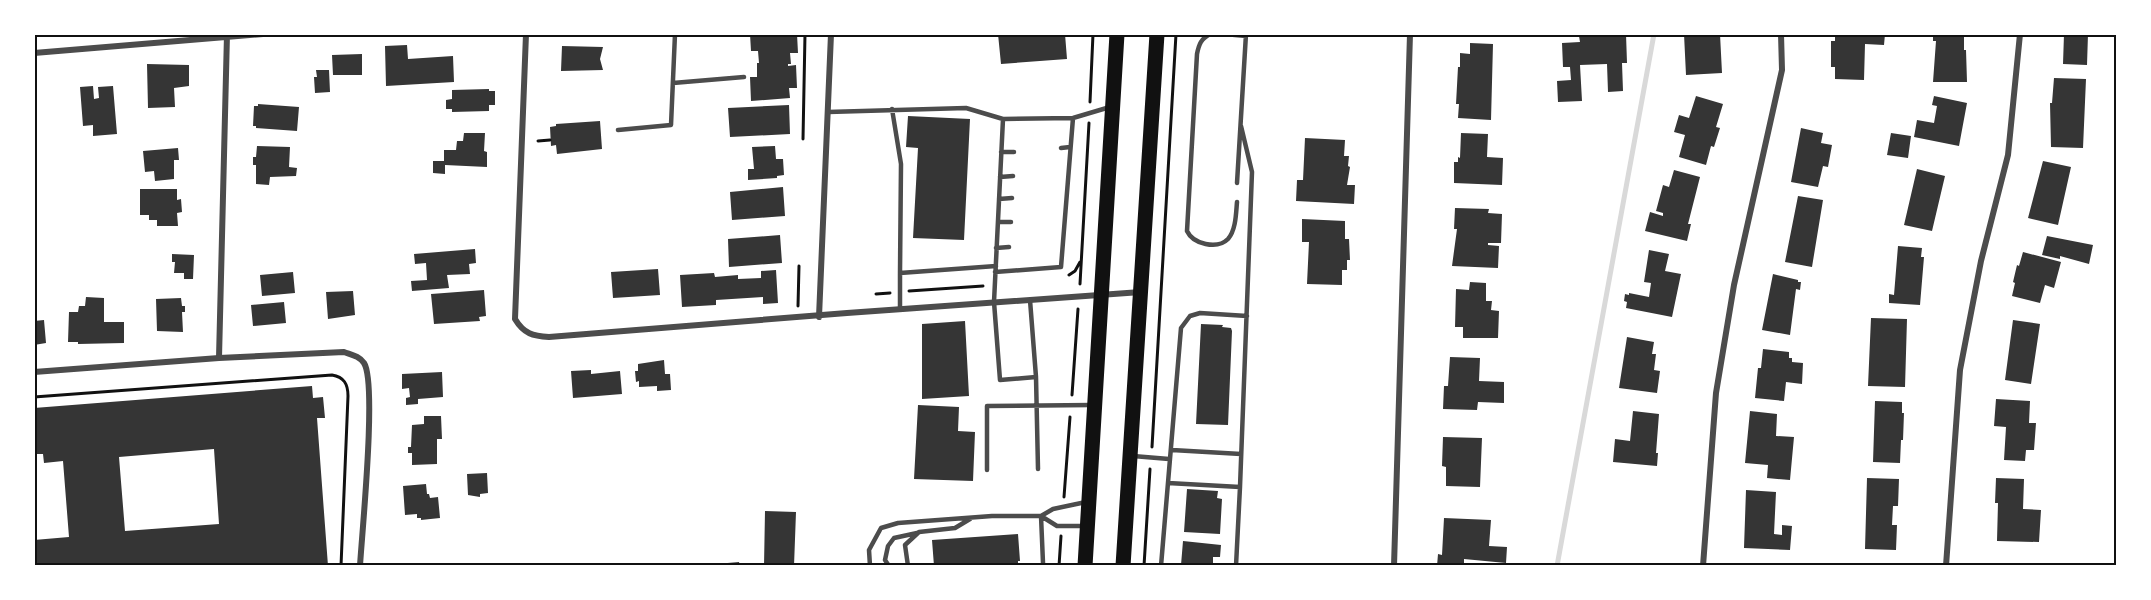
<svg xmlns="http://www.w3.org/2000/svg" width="2151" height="600" viewBox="0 0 2151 600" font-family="'Work Sans',sans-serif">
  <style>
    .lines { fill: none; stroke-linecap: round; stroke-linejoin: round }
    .stream { stroke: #d9d9d9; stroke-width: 5 }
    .building { fill: #353535; fill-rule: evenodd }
    .path { stroke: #111; stroke-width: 3 }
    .service { stroke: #4c4c4c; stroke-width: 4.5 }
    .minor { stroke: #4c4c4c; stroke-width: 6 }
    .primary { stroke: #111; stroke-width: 15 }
    .neatline { fill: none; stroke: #111; stroke-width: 2 }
  </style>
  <rect width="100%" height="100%" fill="#fff"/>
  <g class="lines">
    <path class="stream" d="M1557 566 1654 34"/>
  </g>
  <path class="building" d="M750 34H797L798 53H790L791 64H788V66L796 65 797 88H789L790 98 751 101 750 77H757V63H759L758 51H751Z
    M998 34H1065L1067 59 1001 64Z
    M1593 34H1626L1627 63H1622L1623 91 1608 92 1607 64 1580 65 1582 101 1558 102 1557 81 1571 80 1570 67H1563L1562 43 1580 42 1579 36Z
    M1684 34H1720L1722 73 1686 75Z
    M1835 34H1885L1884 45 1865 44 1864 80 1835 79V67H1831V41H1835Z
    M1933 34H1964V50H1966L1967 82H1933L1936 41H1933Z
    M2064 34H2088L2087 65 2063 64Z
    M1470 43 1493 44 1491 120 1458 118 1459 104H1456L1458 67H1460V53L1470 54Z
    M407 45 408 59 453 56 454 82 386 86 385 46Z
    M562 46 603 47 600 59 603 70 561 71Z
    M362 54V75H333L332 55Z
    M147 64 189 65V86L174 88 175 107 148 108Z
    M316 70H329L330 92 315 93 314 77H317Z
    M2054 78 2086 79 2083 148 2051 147 2050 103H2052Z
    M93 86 94 99 99 98 98 87 113 86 117 134 93 136V125L83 126 80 87Z
    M489 89V91H495V105H489V111L452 112V109H446V100L452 99V90Z
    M1696 96 1723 104 1716 127 1720 128 1714 147 1711 146 1706 165 1679 157 1685 135 1674 132 1679 115 1689 118Z
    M1934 96 1967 103 1959 146 1914 137 1917 120 1934 123 1937 106 1932 105Z
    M258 104 299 107 297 131 256 128V126H253L254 106H258Z
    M789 105 790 134 730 137 728 108Z
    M908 116 970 119 964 240 913 238 918 148 906 147Z
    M600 121 602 149 557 154 556 145 551 146 550 127 556 126V124Z
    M1801 128 1823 133 1821 143 1832 145 1828 167 1823 166 1818 187 1791 182Z
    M464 133H485L484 151 487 152V167L445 165V174L433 173V161H444V150H456L457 141H463Z
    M1461 133 1488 134 1487 157 1503 158 1502 185 1454 183V162H1458V157L1460 158Z
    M1891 133 1911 136 1908 158 1887 155Z
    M1305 138 1345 140 1344 156H1349L1348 166 1350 167 1347 185H1355L1354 204 1296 201 1297 180H1303Z
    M257 146 290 147 289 167 297 168 296 176 270 177 269 185 256 184V165H253V157H256Z
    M775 146 776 159H783L784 175 777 176V178L748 180V169H754L752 147Z
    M178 148 179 160H174V179L155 181 154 171 145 172 143 151Z
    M2043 161 2071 167 2058 225 2028 218Z
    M1917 169 1945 176 1932 231 1904 225Z
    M1674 170 1700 177 1688 224H1691L1687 241 1645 231 1650 212 1663 216V213L1656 211 1663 185 1669 187Z
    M783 187 785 216 732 220 730 192Z
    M140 189H177V200L181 199 182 212 177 213 178 226H157V220H149V215H140Z
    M1798 196 1823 200 1812 267 1785 262Z
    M1455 208 1489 209 1488 213 1502 214 1501 243H1488V245L1499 246 1498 268 1452 266 1457 229H1454Z
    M1302 219 1345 221V239H1349L1350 260H1347V270H1342V285L1307 284 1309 242H1302Z
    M780 235 782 263 729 267 728 239Z
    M2047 236 2093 245 2089 264 2060 256V259L2042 255Z
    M1898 246 1922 248 1921 257H1924L1920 305 1889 303V294L1894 295Z
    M475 249 476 263 469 264 470 274 447 275 449 288 412 291 411 281 427 280 426 263 415 264 414 254Z
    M1649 250 1669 254 1665 271 1681 274 1672 317 1626 308 1627 302 1624 301 1625 294 1629 295V293L1649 297 1651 283 1644 282Z
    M2023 252 2061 262 2054 288 2045 285 2040 303 2012 296 2015 283 2013 282 2017 265 2019 266Z
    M172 254 194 255 193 279H184V273H174L175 262H172Z
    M658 269 660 295 613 298 611 272Z
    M776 270 778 303 763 304V297L716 300V305L682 307 680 275 714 273 715 277 738 275V279L761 278V271Z
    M293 272 295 293 262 296 260 275Z
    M1773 274 1798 280V282H1801L1800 290 1796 289 1790 335 1762 330Z
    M1470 282 1486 283V301H1492L1491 310 1499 311 1498 338H1463V327H1455L1456 289 1469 290Z
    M484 290 486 316 479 317 480 321 434 324 431 294Z
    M353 291 355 315 328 319 326 292Z
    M86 297 104 298V322H124V343L78 344V342H68L69 312H78L79 306H85Z
    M181 298 182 306H185V312H182L183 332 157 331 156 299Z
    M284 302 286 323 253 326 251 305Z
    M1871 318 1907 319 1905 387 1868 386Z
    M44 320 46 343 34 345V321Z
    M2013 320 2040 324 2031 384 2005 380Z
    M965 321 969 396 922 399V324Z
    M1201 324 1223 325 1222 327 1231 328 1232 331 1228 425 1196 424Z
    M1627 337 1654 342 1652 354H1656L1654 370 1660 371 1657 393 1619 388Z
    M1763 349 1789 352V358H1792V362L1803 363 1802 384 1786 382 1784 401 1755 398 1758 368H1761Z
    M1450 357 1480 358 1479 381 1504 382V403L1478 402 1477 410 1443 409 1444 386H1448Z
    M664 360 665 374H670L671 390 657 391V386L639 387V381L636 382 635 371H638V364Z
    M591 370V374L620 371 622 394 573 398 571 371Z
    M442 372 443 397 418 399V404L406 405V398L410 397 409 388 402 389V374Z
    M312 386 313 398 323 397 325 418H317L328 566H34V540L69 537 63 461 44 463 43 454H34V408ZM214 449 219 524 125 531 119 457Z
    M1996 399 2030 401 2029 423H2036L2034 450H2026L2025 461 2004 460 2006 427 1994 426Z
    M1875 401 1902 402V413H1904L1903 440H1901L1900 463 1873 462Z
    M918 405 959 407 958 431 975 432 973 481 914 479Z
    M1633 411 1659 414 1656 453H1658L1657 466 1613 462 1615 439 1630 441Z
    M1750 411 1777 414 1776 436 1794 437 1790 480 1767 478 1768 465 1745 463Z
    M424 416H441L442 439H437V464L412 465V453H408V447H411L412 425 424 424Z
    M1443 437 1482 438 1480 487 1446 486V467L1442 466Z
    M487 473 488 493 480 494V497L468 495 467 474Z
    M1867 478 1899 479 1898 506H1893L1892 525H1897L1896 550 1865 549Z
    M1996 478 2024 479 2023 509 2041 510 2039 542 1997 541 1998 503H1995Z
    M426 484 427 494H429L430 498 438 497 440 518 421 520V518H417V514L405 515 403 486Z
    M1187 489 1218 491 1217 498 1222 499 1220 534 1184 532Z
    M1746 490 1776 492 1774 534 1782 535V525L1792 526 1790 550 1744 548Z
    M765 511 796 512 794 566H764Z
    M1444 518 1491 520 1489 546 1507 547 1506 563 1464 559V566H1437L1438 554 1442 555Z
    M1018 534 1020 561H1018V566H934L932 540Z
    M1183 541 1221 545 1220 557H1213V566L1181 565Z
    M739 562 740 566H716V564Z"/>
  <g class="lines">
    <path class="path" d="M1090 102 1093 34
      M803 139 805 34
      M538 141 550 140
      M1069 275 1075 271 1080 262
      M1080 284 1089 123
      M909 291 983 286
      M876 294 890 293
      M798 306 799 266
      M1072 395 1078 309
      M34 397 332 375C344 377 348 384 348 396L341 566
      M1152 447 1176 34
      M1064 497 1070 417
      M1059 566 1061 536
      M1144 566 1150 469"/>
    <path class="service" d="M1210 34C1201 39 1199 44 1197 54L1187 231C1193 244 1217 250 1228 239 1236 230 1236 213 1237 202
      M1224 34 1246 36
      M673 83 744 77
      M892 109 901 164 900 273
      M828 112 966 108 1003 119 1073 118 1110 107
      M1003 119 994 302 1000 380 1036 377 1030 300
      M618 130 671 125 675 34
      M1061 148 1070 147
      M1001 152H1014
      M1000 177 1013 176
      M1237 183 1246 34
      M999 199 1012 198
      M998 222H1011
      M996 248 1009 247
      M995 272 1061 267 1073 118
      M900 309V273L996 266
      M1036 377 1038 469
      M1172 450 1241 454
      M1133 456 1169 459
      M987 470V406L1092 405
      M1168 483 1240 487 1236 566
      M1240 487 1252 172 1241 126
      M1041 516 1043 563 1042 566
      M1041 516 1057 526H1084
      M870 566 869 550 881 528 898 523 992 516H1041L1053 509 1086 502
      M889 566 885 560 888 546 894 538 917 533
      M908 566 905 545 919 532 955 528 970 519
      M1161 566 1181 328 1190 316 1200 313 1247 316"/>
    <path class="minor" d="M526 34 515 319C524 334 533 336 549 337L847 313 1141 292
      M34 53 263 34
      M819 317 831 34
      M219 358 227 34
      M34 372 219 358 344 352C352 355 359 356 364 363 377 383 362 532 360 566
      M1394 566 1410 34
      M1703 566 1716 393 1734 285 1782 70 1781 34
      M1946 566 1960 370 1981 261 2008 155 2020 34"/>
    <path class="primary" d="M1085 566 1117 34
      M1123 566 1157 34"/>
  </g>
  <rect width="2151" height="600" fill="none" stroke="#ffffff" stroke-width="72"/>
  <rect x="36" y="36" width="2079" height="528" class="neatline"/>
</svg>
